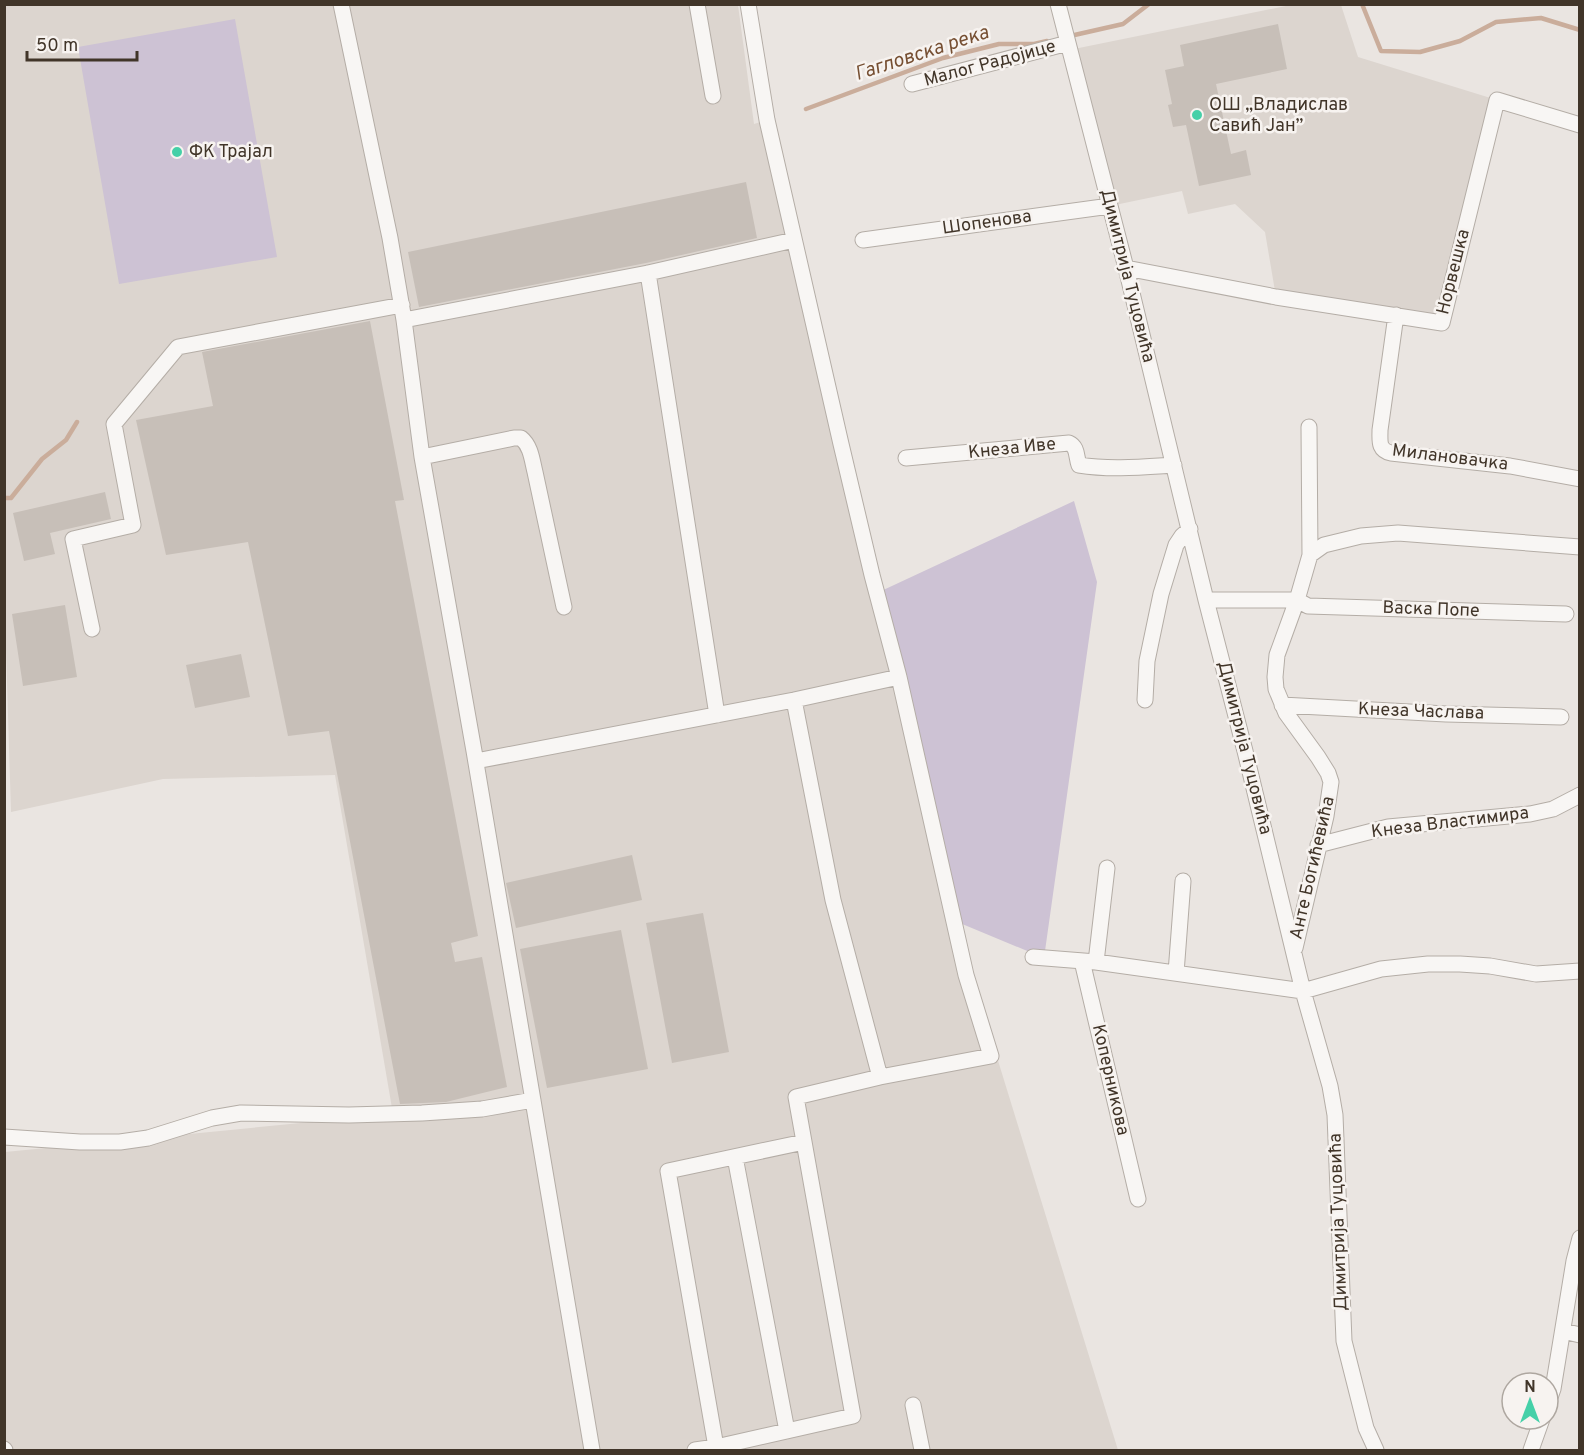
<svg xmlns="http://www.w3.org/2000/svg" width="1584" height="1455" viewBox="0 0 1584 1455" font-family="Overpass,sans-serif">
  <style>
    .built { fill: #dcd5cf }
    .green { fill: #cdc2d4 }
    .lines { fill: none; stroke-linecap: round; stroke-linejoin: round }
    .stream { stroke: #caad9b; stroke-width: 4.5 }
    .building { fill: #c7bfb8 }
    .minor-casing { stroke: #b4ada6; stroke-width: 17 }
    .minor { stroke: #f8f6f4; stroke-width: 15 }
    .poi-dot { fill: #45d0a8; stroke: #f7f3f0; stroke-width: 2 }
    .labels { text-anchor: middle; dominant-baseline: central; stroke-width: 5; stroke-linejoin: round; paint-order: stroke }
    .street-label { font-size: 18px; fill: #413529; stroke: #f7f3f0 }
    .poi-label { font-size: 18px; fill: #413529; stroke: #f7f3f0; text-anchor: start }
    .water-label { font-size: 20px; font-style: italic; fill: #764f32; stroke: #f7f3f0 }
  </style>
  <rect width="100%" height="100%" fill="#eae5e1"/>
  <path class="built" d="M5 5H738L754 124 767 120 955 921 1118 1450H5V1152L393 1114 335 775 163 779 11 812 4 585Z
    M1291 5H1341L1358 57 1497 100 1442 323 1276 297 1265 232 1235 204 1188 214 1182 191 1110 206 1069 50Z"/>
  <path class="green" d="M235 19 277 257 119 284 78 47Z
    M1074 501 1097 582 1044 958 955 921 879 592Z"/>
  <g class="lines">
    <path class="stream" d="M1362 4 1381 51 1420 52 1460 41 1496 22 1541 18 1580 30
      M1070 36 1123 24 1149 4
      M806 109 943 58 999 44H1034L1047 41
      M4 498H11L42 459 66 440 77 422"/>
  </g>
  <path class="building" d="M1278 24 1287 69 1216 84 1231 154 1246 150 1251 175 1199 186 1186 125 1173 127 1168 105 1172 104 1165 70 1184 66 1180 45Z
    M746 182 757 238 646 263 419 307 408 252Z
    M370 321 404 500 395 501 478 936 451 943 455 962 482 957 507 1087 446 1102 400 1104 329 731 288 736 248 542 166 555 136 420 213 406 202 352Z
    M105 492 111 519 50 533 55 554 24 561 13 513Z
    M65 605 77 677 23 686 12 614Z
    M241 654 250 697 195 708 186 665Z
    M632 855 642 900 516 928 506 883Z
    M703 913 729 1052 672 1063 646 923Z
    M621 930 648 1069 547 1088 520 949Z"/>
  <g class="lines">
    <defs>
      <path id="minor" d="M341 4 390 238 404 320 422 457 474 751 592 1450
        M697 4 713 96
        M748 4 767 120 841 444 872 575 899 677 966 975 991 1056 880 1077 833 900 794 700
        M1058 4 1126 268 1206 600 1245 751 1303 991 1330 1086 1335 1115 1344 1341 1366 1428 1376 1450
        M912 84 1068 43
        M863 240 1110 206
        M1126 268 1276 297 1442 323 1497 100 1580 125
        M648 273 717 715
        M1396 315 1380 430C1380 441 1378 450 1391 453L1510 466 1580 479
        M404 320 648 273 794 240
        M1309 427 1310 555
        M422 457 514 438H521C531 446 532 460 535 472L564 607
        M906 458 1069 443C1078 447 1076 457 1079 465 1110 470 1142 467 1174 465
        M1206 600H1297
        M1297 600 1308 606 1566 614
        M92 629 73 539 133 525 114 424 178 347 402 305
        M1145 700 1147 661 1161 594 1176 545 1182 536 1190 529
        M1282 705 1446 714 1561 717
        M476 761 794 700 899 677
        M1318 845 1388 827 1530 814 1553 809 1580 795
        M1295 948 1326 816 1331 782 1328 773 1318 757 1286 713 1276 689 1275 677 1277 655 1297 600 1310 555 1324 545 1361 536 1398 533 1580 547
        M1033 957 1096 962 1303 991 1381 969 1428 964H1460L1490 966 1536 974 1580 971
        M1082 961 1138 1199
        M1096 962 1107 868
        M1176 973 1183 881
        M4 1137 80 1142H120L148 1138 212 1118 241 1113 349 1115 422 1113 482 1109 533 1100
        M735 1157 787 1431
        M1563 1331 1580 1335
        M1548 1403 1553 1389 1574 1261 1580 1238
        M913 1405 922 1450
        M716 1447 668 1171 804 1142
        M4 1449 5 1450
        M695 1450 716 1447 853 1416 796 1097 880 1077
        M1531 1450 1542 1419"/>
    </defs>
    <use href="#minor" class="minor-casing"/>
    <use href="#minor" class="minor"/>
  </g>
  <g class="poi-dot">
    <circle cx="1197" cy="115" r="6"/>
    <circle cx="177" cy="152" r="6"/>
  </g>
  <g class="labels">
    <g class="street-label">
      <text transform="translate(990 64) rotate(-15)">Малог Радојице</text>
      <text transform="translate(987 223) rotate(-8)">Шопенова</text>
      <text transform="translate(1454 272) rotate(-76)">Норвешка</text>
      <text transform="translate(1127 276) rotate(76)">Димитрија Туцовића</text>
      <text transform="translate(1012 449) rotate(-6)">Кнеза Иве</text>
      <text transform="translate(1450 458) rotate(7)">Милановачка</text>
      <text transform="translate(1431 610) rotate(2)">Васка Попе</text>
      <text transform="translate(1421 712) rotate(2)">Кнеза Часлава</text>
      <text transform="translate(1244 748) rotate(76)">Димитрија Туцовића</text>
      <text transform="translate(1450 823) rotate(-7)">Кнеза Властимира</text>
      <text transform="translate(1313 868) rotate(-77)">Анте Богићевића</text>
      <text transform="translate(1110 1080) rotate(77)">Коперникова</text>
      <text transform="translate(1339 1222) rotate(-92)">Димитрија Туцовића</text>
    </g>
    <g class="poi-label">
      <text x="1209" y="105">ОШ „Владислав<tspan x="1209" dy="21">Савић Јан”</tspan></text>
      <text x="189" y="152">ФК Трајал</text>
    </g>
    <g class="water-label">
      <text transform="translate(922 54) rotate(-18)">Гагловска река</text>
    </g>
  </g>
  <rect width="1584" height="1455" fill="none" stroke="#413529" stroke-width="12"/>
  <g transform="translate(1530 1401)"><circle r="28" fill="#f7f3f0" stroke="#aea7a0" stroke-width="1.5"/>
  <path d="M0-4.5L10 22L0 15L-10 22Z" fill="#45d0a8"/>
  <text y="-9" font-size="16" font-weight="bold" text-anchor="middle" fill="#413529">N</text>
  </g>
  <path d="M27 51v9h110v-9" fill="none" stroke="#413529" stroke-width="3"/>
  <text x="36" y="51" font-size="18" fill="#413529" stroke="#f7f3f0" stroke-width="4.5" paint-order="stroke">50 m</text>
</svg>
